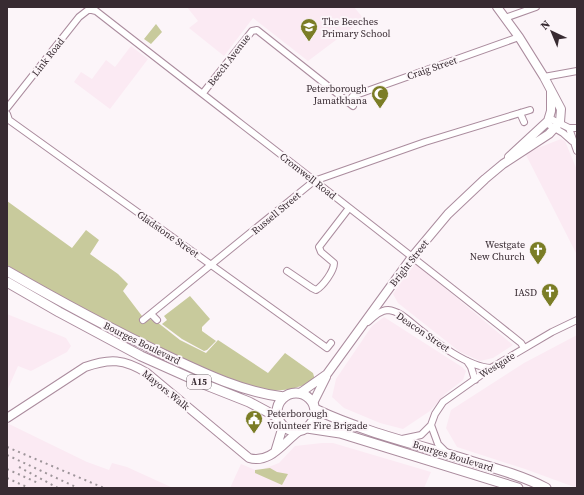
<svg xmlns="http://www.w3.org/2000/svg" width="584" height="495" viewBox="0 0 584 495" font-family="'Source Serif 4',serif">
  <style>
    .built { fill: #fbeaf3 }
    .green { fill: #c8ca9c }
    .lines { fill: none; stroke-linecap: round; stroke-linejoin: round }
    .street-casing { stroke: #ab8c9e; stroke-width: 8 }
    .secondary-casing { stroke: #ab8c9e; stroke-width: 10 }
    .primary-casing { stroke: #ab8c9e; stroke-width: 11 }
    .street { stroke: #fff; stroke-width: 6 }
    .secondary { stroke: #fff; stroke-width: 8 }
    .primary { stroke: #fff; stroke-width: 9 }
    .rail { stroke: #9e959a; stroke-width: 2; stroke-dasharray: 2 4; stroke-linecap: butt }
    .labels { text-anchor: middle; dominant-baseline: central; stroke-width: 4; stroke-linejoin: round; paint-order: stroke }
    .shield { fill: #fcf5f9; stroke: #73686e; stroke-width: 1 }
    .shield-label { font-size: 9px; font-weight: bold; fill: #382b32 }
    .poi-label { font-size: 10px; fill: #382b32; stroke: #fcf5f9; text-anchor: end }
    .street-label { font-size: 10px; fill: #382b32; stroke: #fcf5f9 }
  </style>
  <rect width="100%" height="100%" fill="#fcf5f9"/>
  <path class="built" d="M187 7H354L364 19 308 61 253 18 224 56 189 28 198 21Z
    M131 46 148 59 110 109 74 82 81 72 92 79 106 60 115 67Z
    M561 139 565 141 577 170V255L525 153Z
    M414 262 513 345 493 358 480 361 460 352 398 303 393 294Z
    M7 314 66 338 71 346 67 352 31 371 18 366 7 391Z
    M384 317 462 367 466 371 463 380 445 394 430 411 403 429 380 423 344 408 332 397 336 379 372 326Z
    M577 335V488L525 469 457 447 446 428 451 410 524 363Z
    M7 423 87 462 109 470 112 463 127 467 173 488H7Z
    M322 443H333L431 472 424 488H230L241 464 258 471 279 463 295 446Z"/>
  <path class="green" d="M156 24 162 32 151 44 144 39Z
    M7 201 72 248 86 230 99 240 90 254 118 274 128 284 123 291 142 316 157 322 180 340 206 353 218 340 268 373 285 353 313 373 315 380C300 388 283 392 266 390 234 385 201 367 173 354 116 327 61 298 7 265Z
    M190 296 210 319 202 327V331L216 341 207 350 204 351 182 339 162 324 167 320 164 316Z
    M270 468 277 472 288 474 282 485 255 473V470Z"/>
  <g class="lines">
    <defs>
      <path id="street" d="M92 10 96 11C238 122 381 231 521 343L524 348
        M505 18 536 7
        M544 77 577 71
        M203 93 252 31 257 30 353 106
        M348 102 353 96 519 37
        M7 108 79 17 88 10H92
        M520 113 524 122
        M7 114 9 120 327 348 331 343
        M549 118 569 128 577 151
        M546 123 563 133 572 141
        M569 128H577
        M287 271 312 288 316 290C323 286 334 271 334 263L321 252 319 247 349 208
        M151 314 157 320
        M143 320 314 181 425 142 530 110
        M368 322C373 317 380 310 388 310 400 311 410 322 419 329 437 343 468 367 491 368
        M467 361 471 367 475 380
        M402 439 421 435 431 425
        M446 452 438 444 431 425 435 414 443 402 491 368 552 332 577 320"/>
      <path id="secondary" d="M509 157 548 121 551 111V92
        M300 393 327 374 412 257 448 214 485 179 503 164 549 134 560 122 561 109 544 77 519 37 497 7
        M313 403 326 377
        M7 418 85 367C110 358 124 359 147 373L249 458C270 464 283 443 298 432
        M276 449 283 426"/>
      <path id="primary" d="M7 271C59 301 111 329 165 355 203 373 242 392 284 397
        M7 282 59 312 141 356 206 385 249 402 277 417
        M277 412a19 19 0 1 1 38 0a19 19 0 1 1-38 0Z
        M315 409C365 433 424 446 477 463 501 470 525 477 546 488
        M307 428 340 433 518 488"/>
    </defs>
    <use href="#street" class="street-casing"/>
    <use href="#secondary" class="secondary-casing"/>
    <use href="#primary" class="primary-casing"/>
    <use href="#street" class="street"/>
    <use href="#secondary" class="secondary"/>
    <use href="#primary" class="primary"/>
    <path class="rail" d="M7 447 104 488
      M7 455 78 488
      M19 467 58 488
      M7 469 38 483
      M7 478 29 488"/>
  </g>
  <defs>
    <symbol id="school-pin" viewBox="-11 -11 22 30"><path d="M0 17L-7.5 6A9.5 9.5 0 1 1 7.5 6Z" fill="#7b7d26" stroke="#fcf5f9"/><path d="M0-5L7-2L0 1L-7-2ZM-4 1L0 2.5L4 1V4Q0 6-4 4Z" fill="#fff"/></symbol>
    <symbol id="mosque-pin" viewBox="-11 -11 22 30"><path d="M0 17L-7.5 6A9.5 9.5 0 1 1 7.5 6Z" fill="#7b7d26" stroke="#fcf5f9"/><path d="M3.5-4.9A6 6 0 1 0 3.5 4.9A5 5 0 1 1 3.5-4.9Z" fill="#fff"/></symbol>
    <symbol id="church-pin" viewBox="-11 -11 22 30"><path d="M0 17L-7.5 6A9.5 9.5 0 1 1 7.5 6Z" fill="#7b7d26" stroke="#fcf5f9"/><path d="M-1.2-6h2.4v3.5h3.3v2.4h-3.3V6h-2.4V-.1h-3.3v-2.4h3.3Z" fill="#fff"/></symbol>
    <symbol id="civic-pin" viewBox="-11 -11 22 30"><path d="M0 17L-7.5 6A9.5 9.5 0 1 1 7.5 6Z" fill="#7b7d26" stroke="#fcf5f9"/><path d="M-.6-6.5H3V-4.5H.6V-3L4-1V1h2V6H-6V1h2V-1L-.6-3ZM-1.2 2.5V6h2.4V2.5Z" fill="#fff"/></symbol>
  </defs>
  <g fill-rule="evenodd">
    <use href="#school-pin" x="299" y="17" width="20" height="27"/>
    <use href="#mosque-pin" x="370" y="84" width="20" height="27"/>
    <use href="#church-pin" x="528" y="240" width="20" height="27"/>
    <use href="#church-pin" x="540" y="282" width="20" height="27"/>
    <use href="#civic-pin" x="244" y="409" width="20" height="27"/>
  </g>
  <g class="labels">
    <rect class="shield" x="187" y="375" width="24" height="14" rx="3"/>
    <g class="shield-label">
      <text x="199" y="382">A15</text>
    </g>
    <g class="poi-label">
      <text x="322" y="21" text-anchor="start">The Beeches<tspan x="322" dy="12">Primary School</tspan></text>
      <text x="367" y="88">Peterborough<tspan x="367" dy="12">Jamatkhana</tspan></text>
      <text x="525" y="244">Westgate<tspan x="525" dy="12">New Church</tspan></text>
      <text x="537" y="292">IASD</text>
      <text x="267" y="413" text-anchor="start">Peterborough<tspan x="267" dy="12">Volunteer Fire Brigade</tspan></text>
    </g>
    <g class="street-label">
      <text transform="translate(48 57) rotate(-52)">Link Road</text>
      <text transform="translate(229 60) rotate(-52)">Beech Avenue</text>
      <text transform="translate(432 68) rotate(-19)">Craig Street</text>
      <text transform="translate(308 176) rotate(38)">Cromwell Road</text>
      <text transform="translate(276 213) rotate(-40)">Russell Street</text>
      <text transform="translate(168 234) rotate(35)">Gladstone Street</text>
      <text transform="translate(409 263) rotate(-52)">Bright Street</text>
      <text transform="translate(423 332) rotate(34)">Deacon Street</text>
      <text transform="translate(142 343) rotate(26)">Bourges Boulevard</text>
      <text transform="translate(497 365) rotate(-32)">Westgate</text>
      <text transform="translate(166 390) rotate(39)">Mayors Walk</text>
      <text transform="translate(453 456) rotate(17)">Bourges Boulevard</text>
    </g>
  </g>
  <rect width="584" height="495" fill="none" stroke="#382b32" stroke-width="16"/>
  <g transform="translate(552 32) rotate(316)" stroke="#fcf5f9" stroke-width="3" paint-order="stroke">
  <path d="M0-3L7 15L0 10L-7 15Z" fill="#382b32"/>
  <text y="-6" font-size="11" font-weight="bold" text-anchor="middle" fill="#382b32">N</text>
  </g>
</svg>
